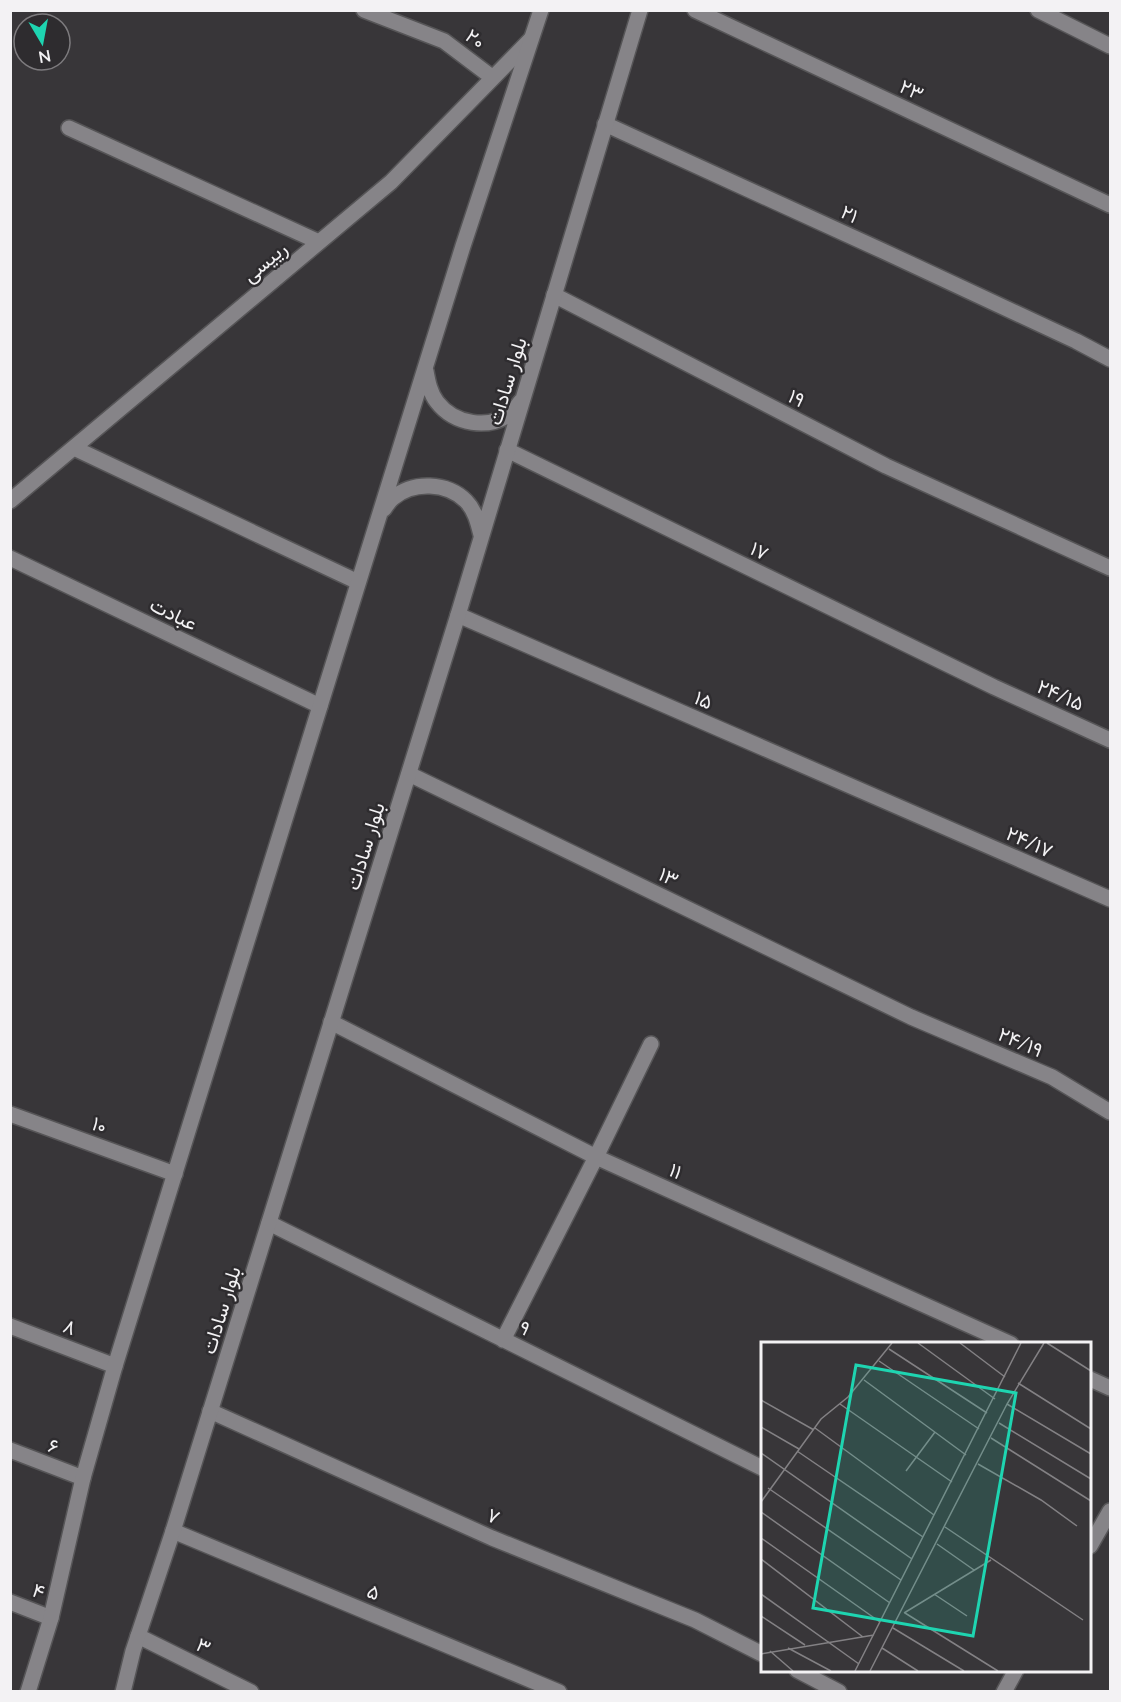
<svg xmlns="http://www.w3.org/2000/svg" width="1121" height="1702" viewBox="0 0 1121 1702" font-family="Lato,Vazirmatn,sans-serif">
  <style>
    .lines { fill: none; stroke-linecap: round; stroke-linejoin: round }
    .street-casing { stroke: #565557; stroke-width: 18 }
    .secondary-casing { stroke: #565557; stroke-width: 18 }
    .street { stroke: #868488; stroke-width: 15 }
    .secondary { stroke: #868488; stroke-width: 15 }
    .labels { text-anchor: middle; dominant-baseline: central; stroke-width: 5; stroke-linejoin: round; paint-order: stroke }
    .street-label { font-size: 20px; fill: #f3f2f4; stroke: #2e2c2f }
    .inset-road { fill: none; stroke: #838184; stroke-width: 1.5 }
    .view { fill: #1ed5b1; fill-opacity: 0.15; stroke: #1ed5b1; stroke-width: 3 }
    .inset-edge { fill: none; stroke: #f3f2f4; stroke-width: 3 }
  </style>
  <rect width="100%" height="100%" fill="#383639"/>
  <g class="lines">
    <defs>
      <path id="street" d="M364 10 444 41 493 78
        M695 10 1110 205
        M1038 10 1110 46
        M605 124 883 251 1076 341 1110 359
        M69 128 319 242
        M554 295 886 466 1110 568
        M74 448 358 582
        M507 450 994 687 1110 740
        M10 501 391 182 531 39
        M10 558 320 706
        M458 615 1110 899
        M409 774 911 1017 1052 1077 1110 1112
        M331 1022 596 1157 1011 1344
        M10 1114 175 1174
        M269 1223 762 1468
        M10 1326 115 1366
        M503 1340 596 1157 651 1044
        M1090 1379 1110 1388
        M210 1411 492 1538 695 1620 762 1654
        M10 1450 83 1478
        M173 1531 559 1692
        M10 1602 51 1618
        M138 1636 251 1692
        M797 1670 839 1692"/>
      <path id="secondary" d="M426 371C428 382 430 393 437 402 454 424 489 431 512 412 516 409 518 404 521 401
        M384 509C387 505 389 501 393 498 413 481 447 482 466 501 475 510 478 523 481 535
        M1090 1546 1110 1511
        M28 1692 51 1618 83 1478 115 1366 463 246 541 10
        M123 1692 133 1651 173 1531 458 615 640 10
        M1004 1692 1016 1670"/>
    </defs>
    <use href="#street" class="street-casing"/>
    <use href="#secondary" class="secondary-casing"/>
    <use href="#street" class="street"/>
    <use href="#secondary" class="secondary"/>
  </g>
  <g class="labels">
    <g class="street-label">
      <text transform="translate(476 38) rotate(37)">۲۰</text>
      <text transform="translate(912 89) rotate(25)">۲۳</text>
      <text transform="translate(850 213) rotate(25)">۲۱</text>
      <text transform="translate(264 261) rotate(-40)">رییسی</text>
      <text transform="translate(506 381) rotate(-73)">بلوار سادات</text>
      <text transform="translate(797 397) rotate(27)">۱۹</text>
      <text transform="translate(760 550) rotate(26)">۱۷</text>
      <text transform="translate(174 613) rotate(26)">عبادت</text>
      <text transform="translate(1061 694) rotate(24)">۲۴/۱۵</text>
      <text transform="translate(704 699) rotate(24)">۱۵</text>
      <text transform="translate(1030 841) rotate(24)">۲۴/۱۷</text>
      <text transform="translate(364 846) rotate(-73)">بلوار سادات</text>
      <text transform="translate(669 876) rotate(26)">۱۳</text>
      <text transform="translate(1021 1041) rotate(23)">۲۴/۱۹</text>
      <text transform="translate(100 1124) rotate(20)">۱۰</text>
      <text transform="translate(676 1170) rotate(24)">۱۱</text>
      <text transform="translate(220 1310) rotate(-73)">بلوار سادات</text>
      <text transform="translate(70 1326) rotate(21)">۸</text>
      <text transform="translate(525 1327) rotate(26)">۹</text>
      <text transform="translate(54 1445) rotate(21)">۶</text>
      <text transform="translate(494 1515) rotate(24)">۷</text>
      <text transform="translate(39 1590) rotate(21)">۴</text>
      <text transform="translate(374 1591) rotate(22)">۵</text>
      <text transform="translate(204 1645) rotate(26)">۳</text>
    </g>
  </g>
  <g transform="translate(761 1342)">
    <rect width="330" height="330" fill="#383639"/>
    <path class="inset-road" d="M157 1 234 57M199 1 244 35M286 1 330 29M128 7 226 71M118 19 218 87M103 38 205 113M257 41 330 87M0 58 53 88M79 62 191 140M246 62 330 112M238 81 330 137M0 85 38 107M54 86 173 173M230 96 330 159M36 109 162 195M0 111 151 217M217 122 280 158 316 184M145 129 174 90M7 146 140 238M0 160 60 77 87 55 131 1M0 170 129 261M184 185 322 278M0 196 119 280M176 202 213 228M0 217 102 295M0 252 98 322M173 252 206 274M143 271 230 218M144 271 237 329M0 274 44 303M132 286 203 329M27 306 70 329M121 306 157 329M9 309 32 329M0 312 113 293M94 329 260 1M109 329 246 62 283 1"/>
    <path class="view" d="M95 23 255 51 212 294 52 266Z"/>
    <rect width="330" height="330" class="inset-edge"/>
  </g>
  <rect width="1121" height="1702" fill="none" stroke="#f3f2f4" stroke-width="24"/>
  <g transform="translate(42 42) rotate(170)"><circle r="28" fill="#2e2c2f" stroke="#7d7b7e" stroke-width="1.5"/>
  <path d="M0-4.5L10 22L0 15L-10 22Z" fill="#1ed5b1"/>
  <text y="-9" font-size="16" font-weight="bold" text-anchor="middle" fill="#f3f2f4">N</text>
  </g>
</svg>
